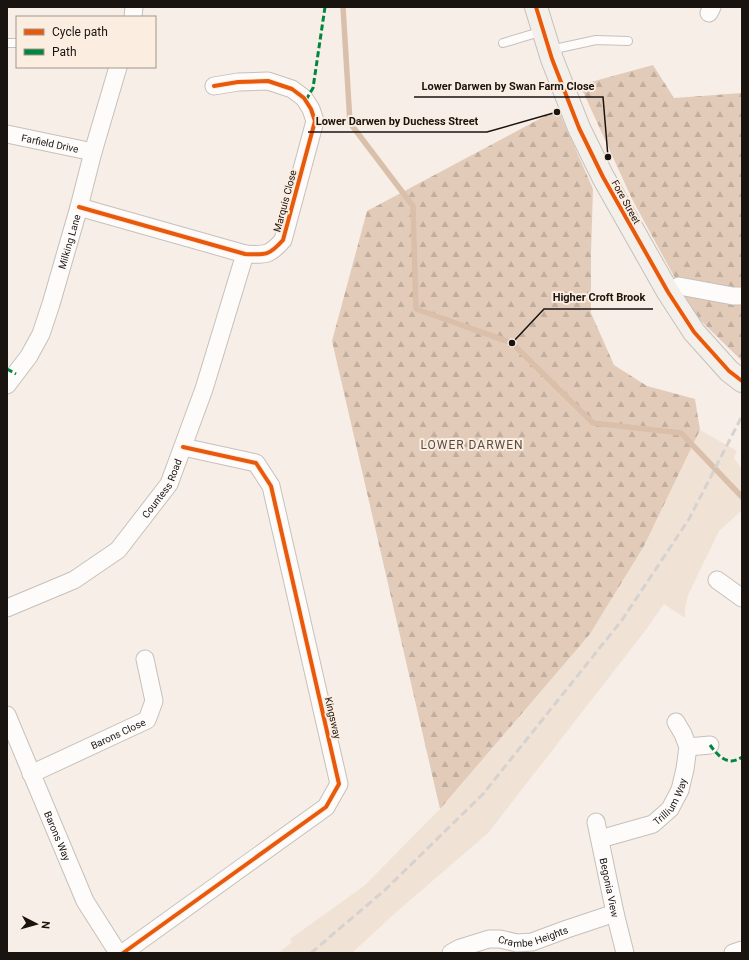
<svg xmlns="http://www.w3.org/2000/svg" width="749" height="960" viewBox="0 0 749 960" font-family="Roboto,sans-serif">
  <style>
    .built { fill: #f1e2d6 }
    .forest { fill: url(#forest-firs) }
    .lines { fill: none; stroke-linecap: round; stroke-linejoin: round }
    .stream { stroke: #dac0aa; stroke-width: 5.5 }
    .service-casing { stroke: #c6c0ba; stroke-width: 10 }
    .minor-casing { stroke: #c6c0ba; stroke-width: 19 }
    .secondary-casing { stroke: #c6c0ba; stroke-width: 24 }
    .service { stroke: #fefcfb; stroke-width: 8 }
    .minor { stroke: #fefcfb; stroke-width: 17 }
    .secondary { stroke: #f3efeb; stroke-width: 22 }
    .rail { stroke: #d5d2d0; stroke-width: 3; stroke-dasharray: 8 4; stroke-linecap: butt }
    .quiet { stroke: #00873e; stroke-width: 3; stroke-dasharray: 6 3; stroke-linecap: butt }
    .cycleway-casing { stroke: #fcede1; stroke-width: 6 }
    .cycleway { stroke: #e8590c; stroke-width: 4 }
    .labels { text-anchor: middle; dominant-baseline: central; stroke-width: 4; stroke-linejoin: round; paint-order: stroke }
    .street-label { font-size: 10px; fill: #191410; stroke: #fcede1 }
    .quarter-label { font-size: 12px; letter-spacing: 1px; fill: #584c42; stroke: #fcede1 }
    .leader { fill: none; stroke: #191410; stroke-width: 1.5 }
    .callout-dot { fill: #191410; stroke: #fcede1; stroke-width: 1.5 }
    .callout-label { font-size: 11px; text-anchor: middle; font-weight: bold; fill: #191410; stroke: #fcede1; stroke-width: 4; stroke-linejoin: round; paint-order: stroke }
  </style>
  <defs>
    <pattern id="forest-firs" width="22" height="20" patternUnits="userSpaceOnUse"><rect width="22" height="20" fill="#e2ccb9"/><path d="M5 1l3.5 6h-7zM16 11l3.5 6h-7z" fill="#c1ae9e"/></pattern>
  </defs>
  <rect width="100%" height="100%" fill="#f6eee7"/>
  <path class="built" d="M700 430 737 451 734 458 742 469V510L719 531 688 595 685 609V618L664 604 645 631 488 833 393 915 352 953H279L292 942 290 939 364 886 440 809 590 634 644 546Z"/>
  <path class="forest" d="M653 65 674 98 742 93V361L695 315 632 199 580 85Z
    M558 109 593 189 591 253V313L614 365 647 386 695 399 700 430 644 546 590 634 440 809 332 341 367 211Z"/>
  <g class="lines">
    <path class="stream" d="M343 7 350 123 413 206 416 309 512 343 593 423 681 433 742 497"/>
    <defs>
      <path id="service" d="M7 43H17
        M503 43 543 31
        M550 50 596 40 628 41"/>
      <g id="minor">
        <path d="M709 13 712 7"/>
        <path d="M133 17 134 7"/>
        <path id="s1" d="M7 134 93 152"/>
        <path d="M79 207 245 254C265 255 269 256 283 240L315 121 311 109 304 98 292 89 268 81 238 82 214 86"/>
        <path d="M668 292 679 286 733 296H742"/>
        <path id="s2" d="M7 385 29 356 41 334 51 304 79 207 93 152 118 67"/>
        <path d="M717 580 742 598"/>
        <path id="s3" d="M7 608 74 580 118 550 169 484 204 389 245 254"/>
        <path id="s4" d="M7 715 85 901 118 953"/>
        <path d="M688 747 710 745"/>
        <path id="s5" d="M31 774 147 720 154 701 145 659"/>
        <path id="s6" d="M596 822 615 913 625 953"/>
        <path id="s7" d="M600 839 653 824 670 809 680 790 685 769 688 747 683 734 676 722"/>
        <path d="M123 953 326 807 339 784 271 486 256 463 183 447"/>
        <path id="s8" d="M451 953 460 948 489 939H500L517 943 532 942 567 929 615 913"/>
        <path d="M733 953 742 950"/>
      </g>
      <path id="secondary" d="M536 7 552 59 579 128 603 177 668 292 694 332 729 371 742 381"/>
    </defs>
    <use href="#service" class="service-casing"/>
    <use href="#minor" class="minor-casing"/>
    <use href="#secondary" class="secondary-casing"/>
    <use href="#service" class="service"/>
    <use href="#minor" class="minor"/>
    <use href="#secondary" class="secondary"/>
    <path class="rail" d="M311 953 386 889 483 794 622 620 689 519 742 416"/>
    <path class="quiet" d="M306 100 313 88 325 7
      M7 369 16 374
      M710 745C718 756 728 767 742 757"/>
    <defs>
      <path id="cycleway" d="M536 7 552 59 579 128 603 177 668 292 694 332 729 371 742 381
        M79 207 245 254C265 255 269 256 283 240L315 121 311 109 304 98 292 89 268 81 238 82 214 86
        M123 953 326 807 339 784 271 486 256 463 183 447"/>
    </defs>
    <use href="#cycleway" class="cycleway-casing"/>
    <use href="#cycleway" class="cycleway"/>
  </g>
  <g class="labels">
    <g class="street-label">
      <text stroke="none"><textPath href="#s1" startOffset="44">Farfield Drive</textPath></text>
      <text transform="translate(285 201) rotate(-75)">Marquis Close</text>
      <text transform="translate(626 202) rotate(61)">Fore Street</text>
      <text stroke="none"><textPath href="#s2" startOffset="158">Milking Lane</textPath></text>
      <text stroke="none"><textPath href="#s3" startOffset="202">Countess Road</textPath></text>
      <text transform="translate(333 718) rotate(77)">Kingsway</text>
      <text stroke="none"><textPath href="#s5" startOffset="96">Barons Close</textPath></text>
      <text stroke="none"><textPath href="#s7" startOffset="84">Trillium Way</textPath></text>
      <text stroke="none"><textPath href="#s4" startOffset="131">Barons Way</textPath></text>
      <text stroke="none"><textPath href="#s6" startOffset="67">Begonia View</textPath></text>
      <text stroke="none"><textPath href="#s8" startOffset="86">Crambe Heights</textPath></text>
    </g>
    <g class="quarter-label">
      <text x="472" y="445">LOWER DARWEN</text>
    </g>
  </g>
  <path class="leader" d="M608 157L603 97H414M557 112L487 132H308M512 343L544 309H653"/>
  <g class="callout-dot">
    <circle cx="608" cy="157" r="4"/>
    <circle cx="557" cy="112" r="4"/>
    <circle cx="512" cy="343" r="4"/>
  </g>
  <g class="callout-label">
    <text x="508" y="90">Lower Darwen by Swan Farm Close</text>
    <text x="397" y="125">Lower Darwen by Duchess Street</text>
    <text x="599" y="301">Higher Croft Brook</text>
  </g>
  <rect width="749" height="960" fill="none" stroke="#191410" stroke-width="16"/>
  <rect x="16" y="16" width="140" height="52" fill="#fcede1" stroke="#a1968d"/>
  <rect x="24" y="29" width="20" height="6" fill="#e8590c" stroke="#a1968d"/>
  <text x="52" y="36" font-size="12" fill="#191410">Cycle path</text>
  <rect x="24" y="49" width="20" height="6" fill="#00873e" stroke="#a1968d"/>
  <text x="52" y="56" font-size="12" fill="#191410">Path</text>
  <g transform="translate(36 924) rotate(96)" stroke="#fcede1" stroke-width="3" paint-order="stroke">
  <path d="M0-3L7 15L0 10L-7 15Z" fill="#191410"/>
  <text y="-6" font-size="11" font-weight="bold" text-anchor="middle" fill="#191410">N</text>
  </g>
</svg>
